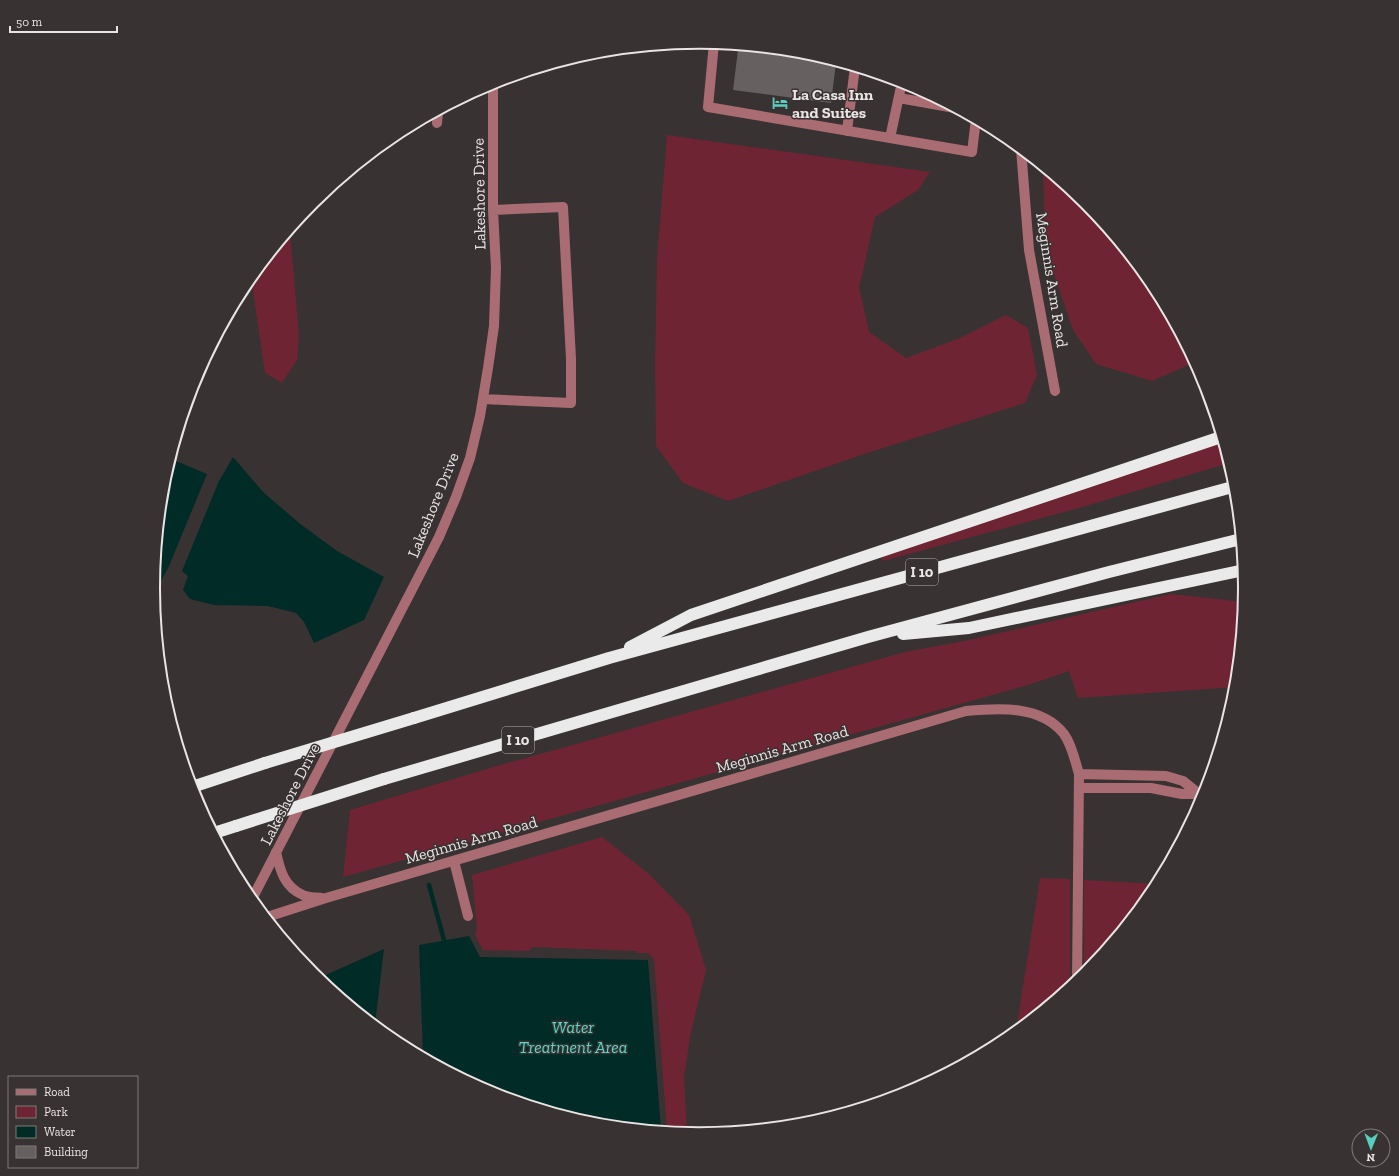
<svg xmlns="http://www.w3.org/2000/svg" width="1399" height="1176" viewBox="0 0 1399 1176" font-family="'Zilla Slab',serif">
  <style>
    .green { fill: #6f2433 }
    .water { fill: #002b26 }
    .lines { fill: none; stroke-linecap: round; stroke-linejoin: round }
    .stream { stroke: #002b26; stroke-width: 4.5 }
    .building { fill: #676060 }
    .minor { stroke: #aa6c73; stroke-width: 10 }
    .highway { stroke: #eaeaea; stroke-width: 12 }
    .highway-bridge { stroke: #eaeaea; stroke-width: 12 }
    .labels { text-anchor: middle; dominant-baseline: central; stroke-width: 3; stroke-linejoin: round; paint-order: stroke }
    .shield { fill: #393232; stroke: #b4afaf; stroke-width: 1 }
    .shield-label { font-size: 15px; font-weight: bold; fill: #e9e5e5 }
    .poi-label { font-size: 16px; font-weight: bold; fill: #e9e5e5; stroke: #393232; text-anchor: start }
    .street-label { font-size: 16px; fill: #e9e5e5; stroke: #393232 }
    .water-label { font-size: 17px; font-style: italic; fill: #53d9c8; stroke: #393232 }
    .rim { fill: none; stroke: #e9e5e5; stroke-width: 2 }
  </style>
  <rect width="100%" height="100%" fill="#393232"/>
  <path class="green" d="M667 135 930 172 918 190 875 217 859 288 869 332 906 358 960 338 1006 315 1028 328 1037 375 1025 403 864 454 728 501 683 483 656 446 655 362 657 259Z
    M1043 167 1086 202 1154 285 1162 301V303L1168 311 1195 362 1152 381 1096 364 1073 330 1045 248Z
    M290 231 299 336 297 360 282 383 265 373 251 278Z
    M1223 442 1229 463 1079 508 883 561 881 556Z
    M1171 594 1244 602 1236 687 1078 698 1069 671 1028 685 343 877 350 810 497 766 905 652 964 641Z
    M602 837 649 874 689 915 706 970 691 1032 684 1077 687 1133 667 1131 654 959 648 953H637V951L532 947 529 951 483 950 475 935 477 929 472 875Z
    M1040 878 1070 879V987L1016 1031Z
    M1084 880 1157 884 1153 892 1084 975Z"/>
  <path class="water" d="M233 457 263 492 299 523 337 551 384 577 364 620 314 643 304 622 296 613 268 606 214 605 190 599 183 590 188 576 182 571 219 481Z
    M171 459 207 474 169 566 154 595V588L164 481Z
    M469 936 480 957 648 960 661 1130 593 1123 490 1092 423 1056 419 945Z
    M384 949 375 1024 319 978Z"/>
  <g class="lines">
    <path class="stream" d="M429 885 444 940"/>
  </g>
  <path class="building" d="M738 50 836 63 831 103 733 90Z"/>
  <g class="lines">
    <path class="minor" d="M714 43 708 107 972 152 976 119
      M899 98 955 108
      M437 123 438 112
      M847 131 855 67
      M890 138 902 82
      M1021 149 1029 250 1055 391
      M483 399 571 403V359L563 207 493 210
      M1079 774 1166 776 1183 781 1199 794
      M1079 788H1151L1182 794H1199L1204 795
      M276 852C280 870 284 887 303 895 308 898 316 897 322 898
      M454 861 468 916
      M252 899 420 574 439 537 456 497 470 458 480 416 488 368 494 326 496 268 493 210V83
      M267 917 326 898 966 711C999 708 1041 705 1064 734 1072 745 1075 761 1079 774L1077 981"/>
    <path class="highway" d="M903 634 969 628 1244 570
      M630 647 691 615 1221 437
      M414 718 609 658 1236 486
      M384 779 868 637 1109 572 1241 539
      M192 787 265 763
      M214 833 236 826"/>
    <path class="highway-bridge" d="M265 763 414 718
      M236 826 384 779"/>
  </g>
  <defs>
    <symbol id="hotel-bare" viewBox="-9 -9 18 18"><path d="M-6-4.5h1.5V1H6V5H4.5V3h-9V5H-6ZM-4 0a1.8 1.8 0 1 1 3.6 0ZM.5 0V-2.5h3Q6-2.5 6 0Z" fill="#59cebe" stroke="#393232" stroke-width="2.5" paint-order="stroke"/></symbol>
  </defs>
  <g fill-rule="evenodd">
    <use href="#hotel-bare" x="769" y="92" width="22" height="22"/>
  </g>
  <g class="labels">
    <g class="shield">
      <rect x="906" y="559" width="32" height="26" rx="3"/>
      <rect x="502" y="727" width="32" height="26" rx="3"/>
    </g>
    <g class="shield-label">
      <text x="922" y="572">I 10</text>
      <text x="518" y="740">I 10</text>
    </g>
    <g class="poi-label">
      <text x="792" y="94">La Casa Inn<tspan x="792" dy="18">and Suites</tspan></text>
    </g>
    <g class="street-label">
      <text transform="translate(479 194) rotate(-91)">Lakeshore Drive</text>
      <text transform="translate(1052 280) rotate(81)">Meginnis Arm Road</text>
      <text transform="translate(433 505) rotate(-68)">Lakeshore Drive</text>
      <text transform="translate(782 749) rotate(-16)">Meginnis Arm Road</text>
      <text transform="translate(290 794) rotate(-63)">Lakeshore Drive</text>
      <text transform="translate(471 840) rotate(-16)">Meginnis Arm Road</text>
    </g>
    <g class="water-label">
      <text x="573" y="1027">Water<tspan x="573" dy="20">Treatment Area</tspan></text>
    </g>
  </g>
  <path d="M0 0H1399V1176H0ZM160 588a539 539 0 1 1 1078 0a539 539 0 1 1-1078 0Z" fill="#393232" fill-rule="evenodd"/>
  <path class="rim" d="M160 588a539 539 0 1 1 1078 0a539 539 0 1 1-1078 0Z"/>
  <rect x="8" y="1076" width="130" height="92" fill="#393232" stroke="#7f7a7a"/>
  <rect x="16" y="1089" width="20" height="6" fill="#aa6c73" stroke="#7f7a7a"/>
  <text x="44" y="1096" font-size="12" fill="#e9e5e5">Road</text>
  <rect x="16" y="1106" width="20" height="12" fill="#6f2433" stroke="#7f7a7a"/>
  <text x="44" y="1116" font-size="12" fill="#e9e5e5">Park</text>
  <rect x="16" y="1126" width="20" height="12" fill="#002b26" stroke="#7f7a7a"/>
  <text x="44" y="1136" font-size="12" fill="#e9e5e5">Water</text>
  <rect x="16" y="1146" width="20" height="12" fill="#676060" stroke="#7f7a7a"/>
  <text x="44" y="1156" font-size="12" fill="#e9e5e5">Building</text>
  <g transform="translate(1371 1148) rotate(181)"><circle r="19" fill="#393232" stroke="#7f7a7a"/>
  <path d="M0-3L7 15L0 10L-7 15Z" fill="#59cebe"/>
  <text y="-6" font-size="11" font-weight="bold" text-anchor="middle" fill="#e9e5e5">N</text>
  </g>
  <path d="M10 26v6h107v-6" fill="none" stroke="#e9e5e5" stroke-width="2"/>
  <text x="16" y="26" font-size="12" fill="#e9e5e5" stroke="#393232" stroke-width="3" paint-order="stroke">50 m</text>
</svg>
